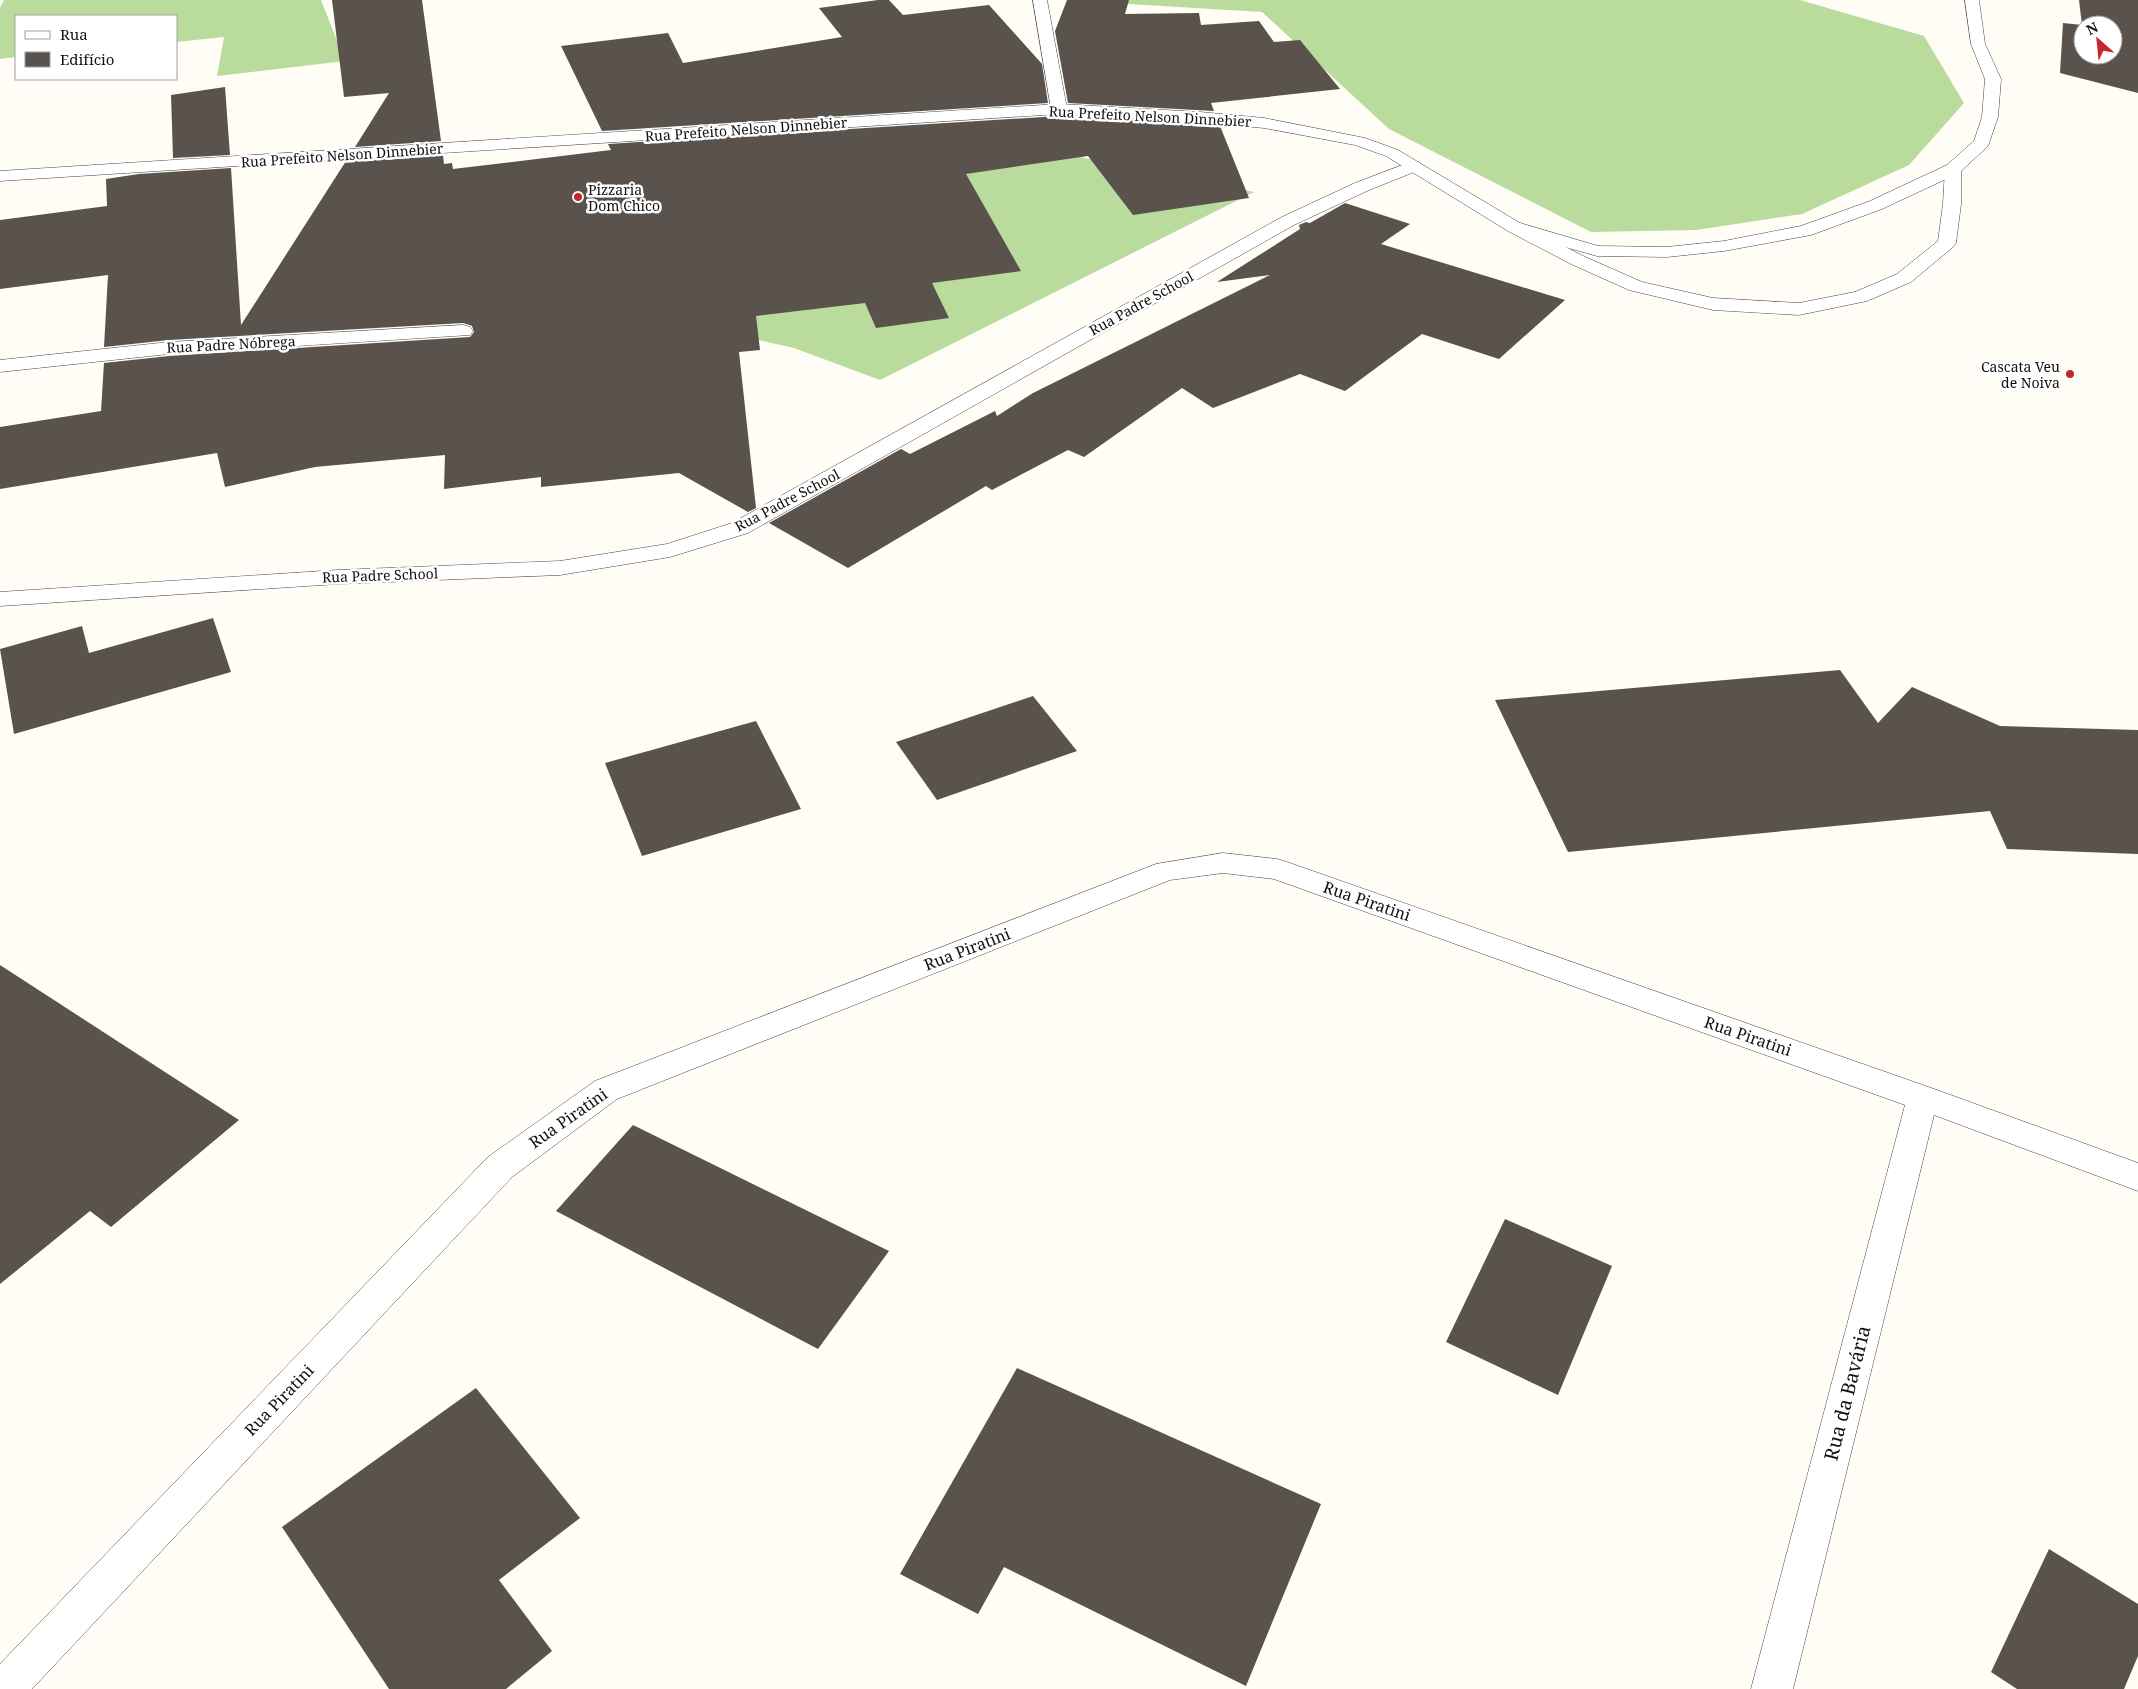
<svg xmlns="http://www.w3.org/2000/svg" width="2138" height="1689" viewBox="0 0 2138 1689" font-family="'Noto Serif',serif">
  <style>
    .forest { fill: #b9dc9c }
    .building { fill: #5a524d; fill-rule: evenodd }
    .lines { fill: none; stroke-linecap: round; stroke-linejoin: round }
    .service-casing { stroke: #444; stroke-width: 1 }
    .minor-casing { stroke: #444; stroke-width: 1 }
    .tertiary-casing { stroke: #444; stroke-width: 1 }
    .service { fill: #fff; fill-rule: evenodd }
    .minor { fill: #fff; fill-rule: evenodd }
    .tertiary { fill: #fff; fill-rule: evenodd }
    .poi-dot { fill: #c4262e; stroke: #fff; stroke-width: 2 }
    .labels { text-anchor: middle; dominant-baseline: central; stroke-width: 5; stroke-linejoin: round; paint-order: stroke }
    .far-street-label { font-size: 14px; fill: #111; stroke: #fff }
    .far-poi-label { font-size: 14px; fill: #111; stroke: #fff; text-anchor: start }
    .street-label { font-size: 16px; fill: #111; stroke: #fff }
    .near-street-label { font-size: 19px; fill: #111; stroke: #fff }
  </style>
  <rect width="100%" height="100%" fill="#fffdf5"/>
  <path class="forest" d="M4 0H321L345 61 217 76 224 37 176 42V16H16V57L0 59V8Z
    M1062 0H1800L1924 36 1964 103 1909 165 1802 214 1696 230 1591 232 1389 129 1262 12Z
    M614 155 981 170 1080 157 1254 192 880 380 794 348 610 307Z"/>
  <path class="building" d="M332 0H422L441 141 355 147 389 93 344 97Z
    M878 0H889L903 15 989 5 1042 64 1048 103 602 131 561 46 668 33 683 63 842 37 819 8Z
    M1067 0H1129L1125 14 1199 13 1201 25 1259 21 1274 42 1300 40 1340 89 1211 103 1214 111 1068 103 1055 31Z
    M2079 0H2138V93L2060 73 2063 23 2082 25ZM2083 25H2113V55H2083Z
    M225 87 230 155 173 158 171 95Z
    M1059 116 1220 126 1249 198 1133 215 1088 156 966 174 1021 271 932 283 949 318 876 328 865 303 756 316 760 350 739 352 756 508 748 512 679 473 541 487V477L444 489 445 455 315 467 225 487 217 453 0 489V427L101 411 104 363 169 356 470 337 474 332 472 326 463 323 169 340 104 347 108 275 0 289V220L107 206 106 179 139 174 231 168 241 325 346 161 443 155 444 164 452 163 453 169 611 150 608 144Z
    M1345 203 1410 224 1381 244 1565 300 1499 359 1422 334 1345 391 1300 374 1213 408 1182 388 1084 457 1068 450 992 490 986 486 848 568 769 523 901 449 910 454 995 411 997 416 1033 393 1270 275 1217 282 1300 229 1299 225 1306 222 1310 223Z
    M213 618 231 672 14 734 0 649 82 626 89 653Z
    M1840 670 1878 723 1912 687 2000 726 2138 730V854L2007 849 1990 811 1568 852 1495 700Z
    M1033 696 1077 751 937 800 896 742Z
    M756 721 801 809 642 856 605 763Z
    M0 965 239 1120 111 1227 90 1211 0 1284Z
    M633 1125 889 1251 818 1349 556 1211Z
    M1505 1219 1612 1266 1558 1395 1446 1342Z
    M1017 1368 1321 1504 1246 1686 1004 1567 978 1614 900 1574Z
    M476 1388 580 1518 499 1580 552 1651 506 1689H389L282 1527Z
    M2049 1549 2138 1604V1656L2124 1689H2017L1991 1672Z"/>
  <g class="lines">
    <defs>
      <path id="service" d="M1953 164 1959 165 1961 169V204L1956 243 1953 247 1911 282 1867 301 1799 315 1713 310 1629 290 1571 264 1508 231 1505 227 1508 223 1514 222 1520 223 1583 256 1642 282 1713 298 1799 303 1855 292 1897 274 1938 241 1943 204 1945 169 1947 165Z"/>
      <path id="minor" d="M1033 0H1047L1067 109 1065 112H1053L1051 109Z
        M1413 161 1419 162 1421 166 1419 170 1367 191 1294 225 748 533 670 557 560 575 338 584 0 606V592L338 570 560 561 667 544 732 523 1282 217 1355 183Z
        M463 325 470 327 473 331 470 335 169 354 0 372V360L169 342Z
        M1223 853 1277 859 1287 862 1934 1089 2138 1163V1191L1934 1115 1793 1689H1751L1905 1105 1274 879 1223 873 1170 880 617 1099 512 1177 32 1689H0V1664L488 1157 595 1081 1156 864Z"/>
      <path id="tertiary" d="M1965 0H1979L1985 44 2001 79 1998 117 1988 146 1959 173 1882 209 1811 235 1724 251 1667 257 1597 256 1508 231 1386 156 1355 145 1264 128 1200 122 1059 114 0 181V171L1059 104 1200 112 1264 118 1365 138 1398 150 1520 223 1598 246 1667 247 1724 241 1801 226 1870 201 1947 165 1974 141 1982 117 1985 79 1971 44Z"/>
    </defs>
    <use href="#service" class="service-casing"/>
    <use href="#minor" class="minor-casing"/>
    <use href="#tertiary" class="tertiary-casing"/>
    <use href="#service" class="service"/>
    <use href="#minor" class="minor"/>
    <use href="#tertiary" class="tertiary"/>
  </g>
  <g class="poi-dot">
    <circle cx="578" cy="197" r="5"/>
    <circle cx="2070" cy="374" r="5"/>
  </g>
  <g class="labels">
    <g class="far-street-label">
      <text transform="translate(1150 116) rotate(3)">Rua Prefeito Nelson Dinnebier</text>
      <text transform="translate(746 129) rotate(-4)">Rua Prefeito Nelson Dinnebier</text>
      <text transform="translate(342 155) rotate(-4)">Rua Prefeito Nelson Dinnebier</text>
      <text transform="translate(1141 303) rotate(-29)">Rua Padre School</text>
      <text transform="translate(231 344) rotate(-3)">Rua Padre Nóbrega</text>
      <text transform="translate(787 500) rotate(-28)">Rua Padre School</text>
      <text transform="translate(380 575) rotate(-2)">Rua Padre School</text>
    </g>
    <g class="far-poi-label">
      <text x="588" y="189">Pizzaria<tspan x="588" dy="16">Dom Chico</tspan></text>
      <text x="2060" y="366" text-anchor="end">Cascata Veu<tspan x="2060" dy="16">de Noiva</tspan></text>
    </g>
    <g class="street-label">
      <text transform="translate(1367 901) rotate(19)">Rua Piratini</text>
      <text transform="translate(967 949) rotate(-21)">Rua Piratini</text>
      <text transform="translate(1748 1036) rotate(19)">Rua Piratini</text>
      <text transform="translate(568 1118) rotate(-35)">Rua Piratini</text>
      <text transform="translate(279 1400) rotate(-46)">Rua Piratini</text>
    </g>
    <g class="near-street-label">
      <text transform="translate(1847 1393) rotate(-76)">Rua da Bavária</text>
    </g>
  </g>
  <rect x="15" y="15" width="162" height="65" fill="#ffffff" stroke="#a0a0a0"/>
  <rect x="25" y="31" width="25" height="8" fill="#ffffff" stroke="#a0a0a0"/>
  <text x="60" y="40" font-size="15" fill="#111111">Rua</text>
  <rect x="25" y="52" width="25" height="15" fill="#5a524d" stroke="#a0a0a0"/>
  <text x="60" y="65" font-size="15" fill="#111111">Edifício</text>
  <g transform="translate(2098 40) rotate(333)"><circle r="24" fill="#ffffff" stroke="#a0a0a0"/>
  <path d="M0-4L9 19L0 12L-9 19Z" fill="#c4262e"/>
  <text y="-8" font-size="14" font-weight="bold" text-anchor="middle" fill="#111111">N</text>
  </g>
</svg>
